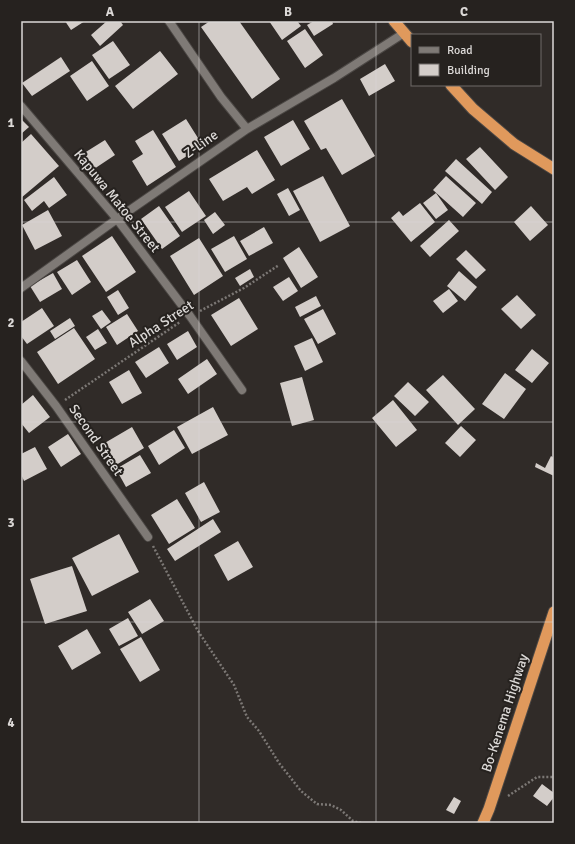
<svg xmlns="http://www.w3.org/2000/svg" width="575" height="844" viewBox="0 0 575 844" font-family="Signika,sans-serif">
  <style>
    .building { fill: #d3cdc9 }
    .lines { fill: none; stroke-linecap: round; stroke-linejoin: round }
    .minor-casing { stroke: #4b4744; stroke-width: 10 }
    .trunk-casing { stroke: #4b4744; stroke-width: 13 }
    .path { stroke: #7c7875; stroke-width: 2.5; stroke-dasharray: 2 2; stroke-linecap: butt }
    .minor { stroke: #7f7a76; stroke-width: 8 }
    .trunk { stroke: #e0995c; stroke-width: 11 }
    .grid { fill: none; stroke: #dcd9d7; stroke-width: 1; stroke-opacity: 0.55 }
    .labels { text-anchor: middle; dominant-baseline: central; stroke-width: 4; stroke-linejoin: round; paint-order: stroke }
    .street-label { font-size: 14px; fill: #dcd9d7; stroke: #26221f }
    .neatline { fill: none; stroke: #dcd9d7; stroke-width: 1.5 }
    .grid-label { font-size: 13px; text-anchor: middle; font-weight: bold; fill: #dcd9d7 }
  </style>
  <rect width="100%" height="100%" fill="#302b28"/>
  <path class="building" d="M65 21H85L71 30Z
    M107 21H120L123 25 100 46 91 35Z
    M210 21H239L280 79 252 99 201 27Z
    M269 21H297L301 26 282 40Z
    M314 21H332L333 24 314 36 307 25Z
    M305 29 323 55 305 68 287 41Z
    M113 41 130 65 109 79 92 55Z
    M160 51 178 74 133 109 115 86Z
    M61 57 70 71 32 96 22 83Z
    M92 61 109 86 87 101 70 76Z
    M385 64 395 81 369 96 360 79Z
    M342 99 375 156 342 175 326 148 321 150 304 121Z
    M21 119 29 127 21 134Z
    M186 119 203 146 179 161 162 134Z
    M293 120 310 149 281 166 264 137Z
    M153 130 176 167 147 186 132 161 143 154 135 141Z
    M31 134 59 166 21 198V143Z
    M105 140 115 155 91 171 81 155Z
    M480 147 508 177 495 190 466 159Z
    M257 150 275 180 252 194 247 187 223 201 209 179Z
    M456 159 492 192 482 204 445 171Z
    M323 176 350 226 320 242 293 191Z
    M446 176 476 203 463 217 433 190Z
    M54 177 67 195 49 208 44 201 32 211 24 200Z
    M288 188 300 210 289 216 277 194Z
    M189 191 206 216 182 232 165 207Z
    M436 193 448 210 436 219 423 203Z
    M420 203 435 222 411 242 391 218 399 211 403 216Z
    M159 206 180 236 162 249 141 219Z
    M531 206 548 225 530 241 514 222Z
    M48 210 62 236 35 250 22 225Z
    M215 212 225 225 213 234 204 220Z
    M449 220 459 231 430 257 420 246Z
    M264 227 273 243 249 256 240 241Z
    M112 236 136 272 106 292 82 256Z
    M234 236 247 259 225 272 211 249Z
    M199 238 223 276 194 295 170 256Z
    M299 247 318 277 301 288 283 258Z
    M466 250 486 270 476 279 456 259Z
    M77 260 91 282 72 295 57 272Z
    M250 269 254 277 240 286 235 278Z
    M459 271 477 287 465 301 447 286Z
    M53 273 62 289 40 302 30 286Z
    M289 277 298 291 283 301 273 287Z
    M449 289 458 301 443 313 433 301Z
    M118 290 129 308 118 315 107 297Z
    M517 295 536 315 521 329 501 309Z
    M316 296 321 306 300 317 295 307Z
    M239 298 258 329 231 346 211 315Z
    M42 308 54 326 27 344 21 336V322Z
    M323 309 336 334 318 344 304 319Z
    M102 310 111 322 101 329 92 316Z
    M127 314 138 331 117 345 106 327Z
    M70 318 75 326 55 339 50 331Z
    M74 328 95 359 58 384 37 352Z
    M98 329 107 343 95 350 86 337Z
    M188 331 197 347 177 360 167 344Z
    M312 338 323 362 305 371 294 346Z
    M159 347 169 363 146 378 135 362Z
    M532 349 549 363 532 383 515 370Z
    M207 359 217 374 188 394 178 379Z
    M129 370 142 393 122 404 109 382Z
    M505 373 526 389 504 419 482 404Z
    M443 375 475 409 458 425 426 390Z
    M302 377 314 420 292 426 280 383Z
    M408 382 429 402 415 416 394 396Z
    M33 395 50 417 29 433 21 423V405Z
    M393 400 417 430 396 447 372 418Z
    M213 407 228 435 192 454 177 427Z
    M461 426 476 440 460 457 445 443Z
    M132 427 144 448 116 465 103 444Z
    M174 430 185 448 159 465 148 446Z
    M68 434 81 454 61 467 48 447Z
    M35 447 47 469 24 481 21 474V454Z
    M140 455 151 473 126 487 116 469Z
    M551 456 554 458V476L535 467 536 463 545 468Z
    M204 482 220 512 201 522 185 493Z
    M177 499 195 528 169 544 151 515Z
    M213 519 221 532 175 561 167 549Z
    M119 534 139 572 92 596 72 558Z
    M238 541 253 567 228 581 214 555Z
    M72 566 87 611 45 624 30 579Z
    M150 599 164 621 142 634 128 612Z
    M128 618 138 636 119 646 109 629Z
    M87 629 101 653 72 670 58 646Z
    M141 637 160 670 140 682 120 649Z
    M542 784 554 793V797L547 806 533 796Z
    M454 797 461 801 454 814 446 810Z"/>
  <g class="lines">
    <defs>
      <path id="minor" d="M169 21 221 97 247 129
        M21 106 117 219 190 316 242 390
        M21 288 117 219 247 129 334 78 404 33
        M21 361 56 406 148 537"/>
      <path id="trunk" d="M394 21 412 42
        M451 85 473 109 514 144 554 169
        M483 823 489 809 554 612"/>
    </defs>
    <use href="#minor" class="minor-casing"/>
    <use href="#trunk" class="trunk-casing"/>
    <path class="path" d="M200 311 244 288 279 265
      M65 400 180 322
      M153 546 198 631 234 685 247 717 259 731 279 763 301 791 317 804 331 805 341 810 353 821 361 823
      M508 796 537 777H554"/>
    <use href="#minor" class="minor"/>
    <use href="#trunk" class="trunk"/>
  </g>
  <path class="grid" d="M199 21V823M376 21V823M21 222H554M21 422H554M21 622H554"/>
  <g class="labels">
    <g class="street-label">
      <text transform="translate(201 144) rotate(-35)">Z-Line</text>
      <text transform="translate(117 201) rotate(51)">Kapuwa Matoe Street</text>
      <text transform="translate(161 324) rotate(-33)">Alpha Street</text>
      <text transform="translate(96 440) rotate(55)">Second Street</text>
      <text transform="translate(505 713) rotate(-72)">Bo-Kenema Highway</text>
    </g>
  </g>
  <rect width="575" height="844" fill="none" stroke="#26221f" stroke-width="44"/>
  <rect x="411" y="34" width="130" height="52" fill="#26221f" stroke="#6f6b69"/>
  <rect x="419" y="47" width="20" height="6" fill="#7f7a76" stroke="#6f6b69"/>
  <text x="447" y="54" font-size="12" fill="#dcd9d7">Road</text>
  <rect x="419" y="64" width="20" height="12" fill="#d3cdc9" stroke="#6f6b69"/>
  <text x="447" y="74" font-size="12" fill="#dcd9d7">Building</text>
  <rect x="22" y="22" width="531" height="800" class="neatline"/>
  <g class="grid-label">
    <text x="110" y="16">A</text>
    <text x="288" y="16">B</text>
    <text x="464" y="16">C</text>
    <text x="11" y="127">1</text>
    <text x="11" y="327">2</text>
    <text x="11" y="527">3</text>
    <text x="11" y="727">4</text>
  </g>
</svg>
